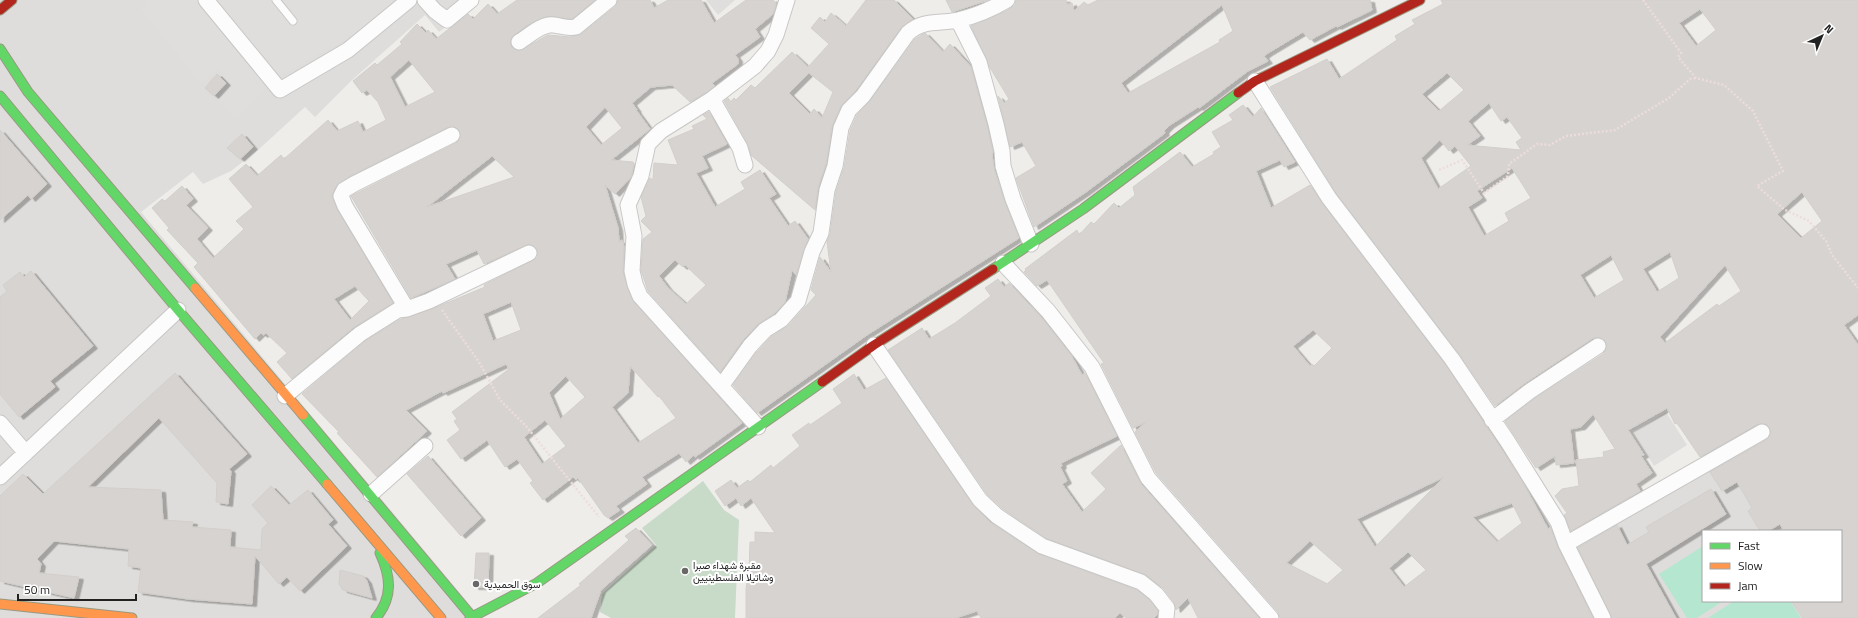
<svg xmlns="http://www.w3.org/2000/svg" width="1858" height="618" viewBox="0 0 1858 618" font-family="'Titillium Web',Vazirmatn,sans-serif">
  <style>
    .residential { fill: #dedddb; fill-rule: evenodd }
    .cemetery { fill: #c8dac8 }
    .pitch { fill: #b5e6d0 }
    .parking { fill: #dfdedd }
    .building { fill: #d6d3d1; stroke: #d2cfcb; fill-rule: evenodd; filter: url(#shadow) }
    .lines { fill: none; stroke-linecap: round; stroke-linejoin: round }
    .lane-casing { stroke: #c8c7c6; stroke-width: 9 }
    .street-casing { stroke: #c8c7c6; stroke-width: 17 }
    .fast-casing { stroke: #999981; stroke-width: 11 }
    .slow-casing { stroke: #999981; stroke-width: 11 }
    .jam-casing { stroke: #999981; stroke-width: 11 }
    .path { stroke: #ecdcdb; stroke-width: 2.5; stroke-dasharray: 2 2; stroke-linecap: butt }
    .lane { stroke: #fdfcfc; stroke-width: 7 }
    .street { stroke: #fdfcfc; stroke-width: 15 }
    .fast { stroke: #63d668; stroke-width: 9 }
    .slow { stroke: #ff974d; stroke-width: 9 }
    .jam { stroke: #b3261e; stroke-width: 9 }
    .poi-dot { fill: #696867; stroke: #fff; stroke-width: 1.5 }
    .labels { text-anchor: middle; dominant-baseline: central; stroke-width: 4; stroke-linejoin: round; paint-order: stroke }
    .poi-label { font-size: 10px; fill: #212121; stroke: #fff; text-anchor: start }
  </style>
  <defs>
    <filter id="shadow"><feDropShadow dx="4.5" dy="2.5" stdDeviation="0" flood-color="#0004"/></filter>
  </defs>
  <rect width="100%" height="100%" fill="#efedea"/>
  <path class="residential" d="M0 0H479L439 32 425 15 351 81 315 117 305 107 258 150 231 171 203 184 193 172 141 212 481 618H0Z
    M1774 412 1858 543V618H1600L1566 543 1639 502ZM1703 531H1841V601H1703Z"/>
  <path class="cemetery" d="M703 481 724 510 739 520 735 618H611L600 612 602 594 656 545 642 528Z"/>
  <path class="pitch" d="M1703 546V601H1723L1697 618H1687L1659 574Z
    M1734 601H1790L1801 618H1708Z"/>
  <path class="parking" d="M143 0H397L376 22 278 77 235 119 217 99 229 79 219 69 201 83 141 10 148 5Z
    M706 0H735L718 15Z
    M1666 412 1687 445 1654 466 1633 433Z"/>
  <path class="building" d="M517 0H595L572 19 548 16 526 26 511 38V47L519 51 548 35 570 37 581 34 615 7 618 0H650L654 8 668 0H701L714 23 746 0H773L776 4 773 14 755 29 760 37 735 55 738 59V64L712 83 715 86 707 92 690 102 672 85 651 87 632 103 637 110H636L650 129 611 160 633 162 634 164 631 177 615 194 605 185 618 228 619 242 622 240 624 247 623 273 632 299 742 423 695 457 694 455 686 462 679 453 642 477 647 484 616 506 620 510 608 518 604 515 578 478 576 480 573 477 543 500 530 483 533 481 517 459 505 467 487 440 461 459 447 440 460 430 454 421 457 419 452 412 509 369 506 364 443 393 442 391 406 410 427 431 377 477 337 433 339 432 302 394 365 341 401 319 432 309 485 287 484 285 537 258V249L529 244 484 264 477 250 446 264 455 279 411 298 351 196 456 143 461 136 457 128 448 127 350 176 336 186 332 196 337 209 393 303 354 327 292 379 277 362 287 353 266 333 263 335 261 333 255 339 194 267 198 263 167 230 169 228 152 208 162 199 165 201 182 186 193 199 186 205 208 228 197 239 213 258 244 229 236 221 253 207 229 179 246 164 257 176 281 155 284 159 328 120 337 131 358 121 363 132 386 120 378 102 367 90 362 93 353 81 375 63 377 65 402 44 400 42 417 24 426 33 428 30 436 39 468 14 473 19 488 4 497 14ZM409 60 435 92 405 107 390 77ZM605 107 622 128 601 145 586 127ZM492 156 514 177 427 207ZM355 286 369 301 350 320 334 299ZM511 302 521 330 493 341 483 314ZM630 366 658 397 659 396 676 418 638 443 612 407 628 393ZM566 376 585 397 560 419 549 393ZM545 420 566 446 542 464 524 437Z
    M866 0H894L913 19 901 28 856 90 841 106 832 126 826 164 818 187 815 210 751 155 748 144 724 101 728 98 731 102 734 98 736 100 751 85 755 88 792 52 808 67 829 44 811 28 820 17 825 22 831 13 846 26ZM809 73 833 92 822 118 814 109 810 114 789 93Z
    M946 0H988L952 12Z
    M1016 0H1066L1067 5 1072 3 1074 11 1084 2 1088 5 1098 0H1370L1372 10 1337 27 1336 26 1310 40 1303 32 1268 53 1264 56 1268 61 1248 71 1199 108 1198 107 1170 125 1164 131 1165 133 1086 192 1034 227 1016 178 1036 166 1022 142 1010 147 998 96 1004 103 1009 99 989 66 971 26 1006 11 1015 5ZM1222 5 1233 31 1219 40 1220 42 1128 93 1121 83Z
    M1441 0H1858V315L1844 325 1858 345V618H1803L1791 601H1841V531H1784L1780 524 1768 531H1760L1748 511 1752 508 1737 482 1722 491 1710 472 1767 440 1771 432 1766 424H1758L1700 457 1677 423 1675 424 1667 408 1628 430 1644 455 1641 456 1652 473 1636 484 1640 491 1571 531 1564 515 1567 513 1555 496 1562 489 1579 486 1576 460 1604 457 1603 452 1615 449 1593 414 1581 427 1570 429 1574 463 1556 465 1555 456 1536 468 1505 421 1535 398 1603 354 1607 346 1605 341 1598 337 1593 338 1525 383 1495 406 1459 354 1336 193 1270 87 1327 59 1339 79 1397 40 1395 36 1415 24 1412 20 1443 4ZM1700 9 1716 30 1696 46 1679 23ZM1447 73 1464 90 1439 111 1422 94ZM1489 103 1501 121 1507 117 1522 138 1516 142 1521 150 1467 145 1480 136 1468 121ZM1440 140 1449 151 1455 146 1471 166 1438 189 1421 158ZM1512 168 1531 198 1505 213 1509 221 1484 236 1468 207 1482 198 1477 191ZM1802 192 1822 221 1801 238 1777 214ZM1670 252 1679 278 1657 292 1643 269ZM1611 255 1624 280 1594 298 1580 275ZM1725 265 1741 291 1719 306 1717 304 1665 343 1660 337Z
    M925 33 943 52 950 44 971 67 987 126 993 152 992 155 994 169 1005 202 1019 238 867 335 757 413 733 385 757 352 771 337 788 326 816 295 811 290 820 257 831 272 827 242 830 234 836 192 844 168 850 131 857 115 870 101 915 39Z
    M217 74 226 83 214 96 205 88Z
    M1243 105 1253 117 1261 108 1295 162 1284 167 1280 160 1256 171 1271 208 1310 185 1322 203 1445 364 1500 447 1521 479 1548 529 1550 527 1558 548 1593 618H1280L1278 612 1156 473 1135 432 1146 422 1133 428 1101 364 1104 363 1047 280 1037 286 1024 272 1026 270 1025 269 1077 230 1079 235 1091 222 1094 224 1114 203 1119 208 1135 195 1133 187 1180 152 1192 167 1214 154 1213 152 1221 147 1212 132 1233 120 1229 115ZM1313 330 1332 348 1314 366 1312 364 1310 366 1293 346ZM1444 477 1375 547 1357 519ZM1512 503 1522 523 1497 542 1473 517ZM1310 541 1343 570 1327 584 1286 563ZM1408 552 1426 570 1404 587 1389 568Z
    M709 112 727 144 702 156 708 168 696 173 715 207 745 189 741 182 760 170 776 194 769 198 788 226 795 221 808 239 796 275 792 270 785 302 775 313 758 324 743 340 720 372 648 291 641 270 643 239 652 232 641 221 646 216 641 197 650 178 653 180 654 163 678 165 668 140 694 129 692 126 707 119 703 115ZM675 260 683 267 685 265 706 285 686 304 668 288 659 276Z
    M0 130 47 184 31 199 28 195 0 220Z
    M242 134 253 147 240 159 227 148Z
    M31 271 93 346 50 381 55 387 19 417 0 394V297L7 291 3 285 20 272 24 277Z
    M998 279 1004 287 1009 283 1041 317 1071 355 1082 375 1085 373 1117 436 1061 463 1062 466 1060 467 1067 481 1062 484 1082 512 1106 489 1091 473 1121 445 1141 484 1259 618H1198L1188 598 1176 610 1174 602 1163 588 1146 575 1046 538 1003 509 987 494 888 350 922 328 929 339 955 323 991 296 985 288Z
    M175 373 247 454 229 469 231 471 228 504 216 502 217 483 159 418 88 487 161 490 163 520 193 522 192 527 231 530 230 547 261 550 262 529 268 523 252 505 271 486 289 505 308 490 333 520 328 524 347 546 300 591 287 577 279 584 255 556 252 604 188 599 138 592 141 568 128 566 129 549 54 541 37 559 41 564 39 573 79 577 74 598 0 581V496L23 474 43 494Z
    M854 374 864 390 886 378 973 505 991 523 1039 554 1137 590 1150 600 1158 611 1157 615 1154 618H1126L1120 613 1115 618H981L977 611 955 618H746V589L748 574H749L750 542H755V532L775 533 751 498 741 506 736 498 725 506 715 491 731 480 737 488 748 480 750 482 771 465 773 468 800 446 792 435 809 423 810 425 842 403 833 389Z
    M428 456 481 518 461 536 407 474Z
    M1711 489 1726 514 1646 564 1676 618H1612L1578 548 1617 525 1627 545 1649 532 1646 527Z
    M636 528 652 545 601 590 591 618H538L581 585 579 584 629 540 625 536Z
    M476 553H489L488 587H474Z
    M340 570 363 576 367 581 372 598 343 590 339 584Z"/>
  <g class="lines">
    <defs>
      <path id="lane" d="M276 0 293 21"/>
      <path id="street" d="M206 0 280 90 348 50 409 0
        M425 0 435 11 447 20 471 0
        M958 20 979 62 996 124 1002 151 1003 166 1013 199 1031 244
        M519 42C529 36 542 23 554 25 562 26 567 29 576 27L609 0
        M1255 81 1329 198 1452 359 1508 442 1558 522 1566 544 1603 618
        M712 99 740 148 745 165
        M1003 263 1048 311 1092 367 1148 478 1271 618
        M407 309 345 206 341 196 344 190 354 184 452 135
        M874 345 980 500 997 516 1042 546 1141 582 1156 594 1167 608 1166 618
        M722 385 750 346 765 330 781 320 798 301 812 252 821 233 827 190 835 166 841 128 849 110 863 96 908 33C923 19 940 24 958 20 975 16 992 9 1007 0
        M285 396 360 334 398 310 407 309 429 301 529 253
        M1492 420 1530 391 1598 346
        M0 423 26 453
        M758 427 640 296 635 284 632 271 634 236 628 205 641 176 648 144 661 131 712 99 755 66 768 51 776 35 787 0
        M0 477 178 310
        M371 494 425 446
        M1566 544 1762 432"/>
      <path id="fast" d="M0 49 28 92 195 288
        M0 96 178 310 327 484
        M993 269 1083 209 1238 93
        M303 415 473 618
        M376 618C393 597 391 577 380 553
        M470 618 537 583 822 382"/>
      <path id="slow" d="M195 288 303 415
        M327 484 441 618
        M0 604 132 618"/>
      <path id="jam" d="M0 10 12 0
        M1238 93 1255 81 1420 0
        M822 382 874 345 993 269"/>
    </defs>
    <use href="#lane" class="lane-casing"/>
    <use href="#street" class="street-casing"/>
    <use href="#fast" class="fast-casing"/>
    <use href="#slow" class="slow-casing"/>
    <use href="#jam" class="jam-casing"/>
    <path class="path" d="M1643 0 1681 53 1678 57 1696 78 1724 85 1753 111 1783 171 1757 186 1785 210 1809 221 1826 241 1832 255 1858 288
      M1439 170 1462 160 1484 193 1508 176 1509 164 1537 144 1550 145 1566 136 1615 130 1669 98 1690 79 1696 78
      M442 310 479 362 500 400 526 426 599 517"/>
    <use href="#lane" class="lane"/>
    <use href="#street" class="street"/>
    <use href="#fast" class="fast"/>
    <use href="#slow" class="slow"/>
    <use href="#jam" class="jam"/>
  </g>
  <g class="poi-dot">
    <circle cx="685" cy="571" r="4"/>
    <circle cx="476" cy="584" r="4"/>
  </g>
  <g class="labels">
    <g class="poi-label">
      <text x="693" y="565">مقبرة شهداء صبرا<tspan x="693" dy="12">وشاتيلا الفلسطينيين</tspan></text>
      <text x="484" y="584">سوق الحمیدیة</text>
    </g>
  </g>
  <rect x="1702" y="530" width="140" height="72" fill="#ffffff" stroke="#a6a6a6"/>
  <rect x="1710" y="543" width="20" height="6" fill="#63d668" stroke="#a6a6a6"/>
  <text x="1738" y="550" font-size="12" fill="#212121">Fast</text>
  <rect x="1710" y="563" width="20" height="6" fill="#ff974d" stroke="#a6a6a6"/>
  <text x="1738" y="570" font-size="12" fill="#212121">Slow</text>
  <rect x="1710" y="583" width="20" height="6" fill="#b3261e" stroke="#a6a6a6"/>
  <text x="1738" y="590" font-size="12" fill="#212121">Jam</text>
  <g transform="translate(1822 36) rotate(44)" stroke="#ffffff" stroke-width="3" paint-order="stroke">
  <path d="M0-3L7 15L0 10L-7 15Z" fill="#212121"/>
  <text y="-6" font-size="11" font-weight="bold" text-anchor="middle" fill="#212121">N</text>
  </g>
  <path d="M18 594v6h118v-6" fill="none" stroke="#212121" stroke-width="2"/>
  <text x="24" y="594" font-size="12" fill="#212121" stroke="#ffffff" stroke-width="3" paint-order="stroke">50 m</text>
</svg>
